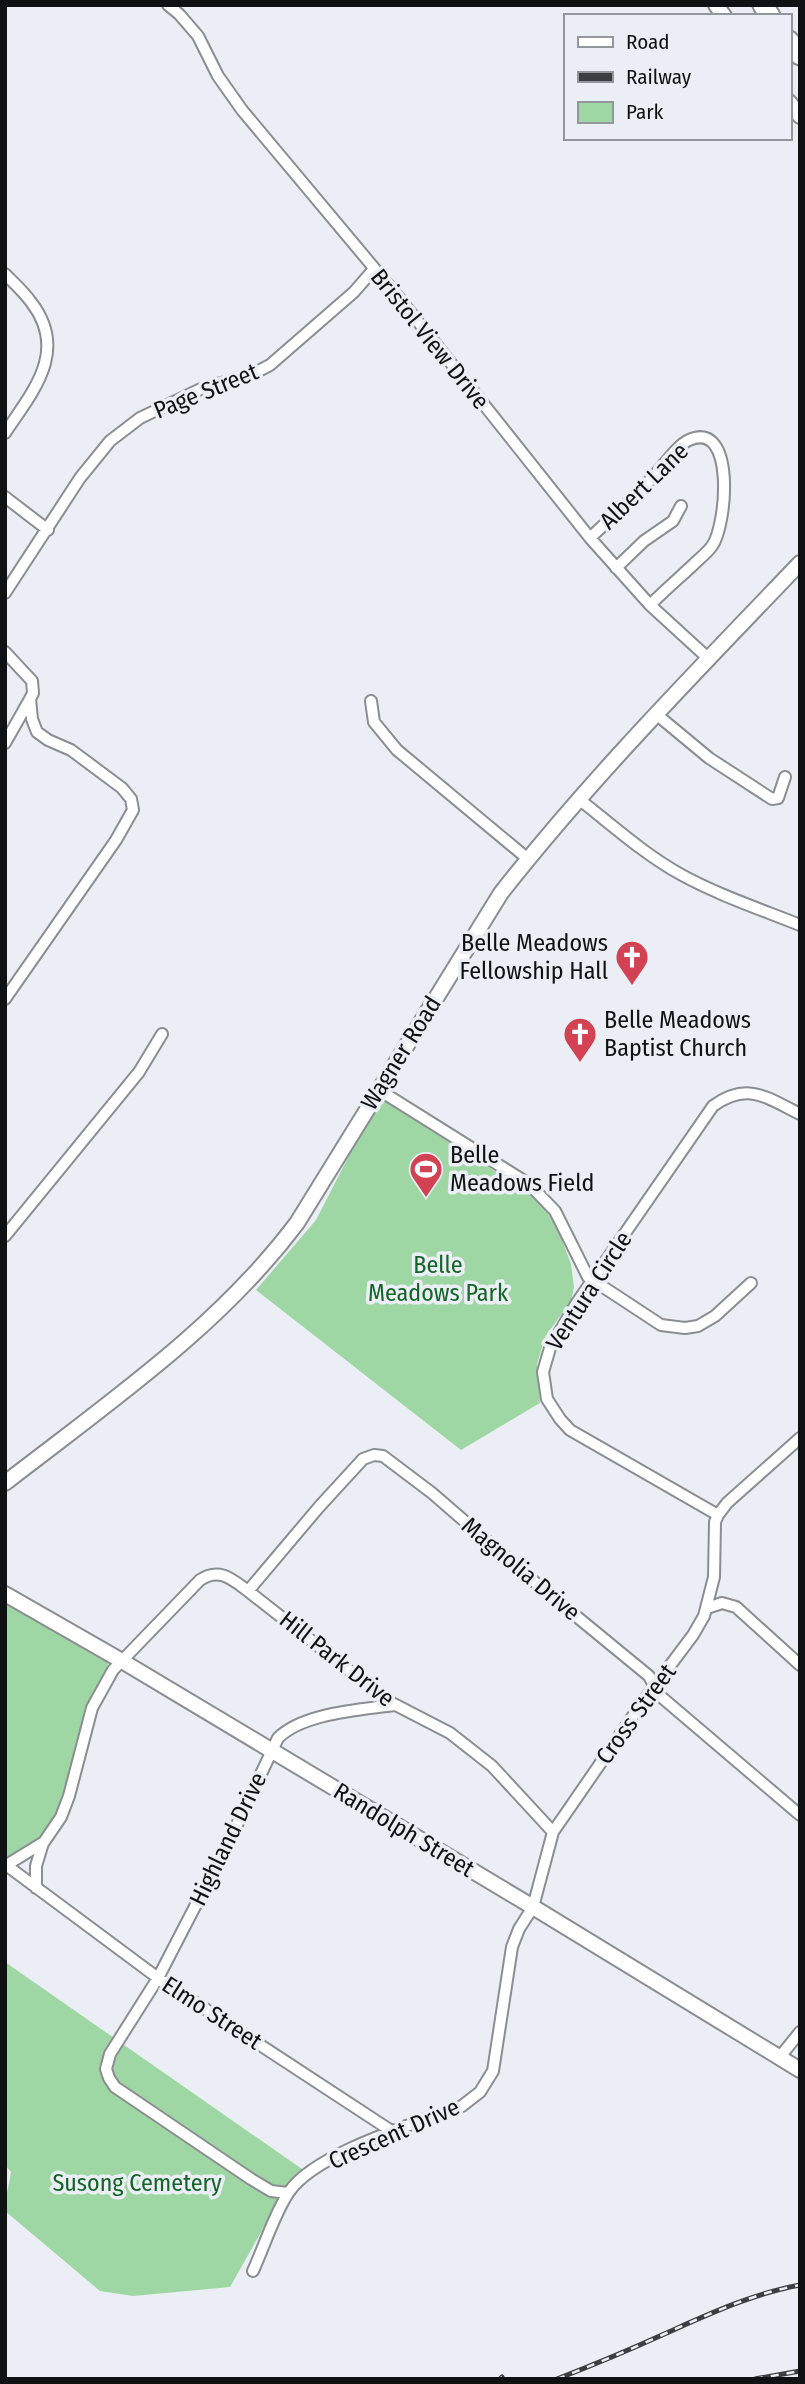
<svg xmlns="http://www.w3.org/2000/svg" width="805" height="2384" viewBox="0 0 805 2384" font-family="'Fira Sans Condensed',sans-serif">
  <style>
    .green { fill: #9fd7a4 }
    .lines { fill: none; stroke-linecap: round; stroke-linejoin: round }
    .street-casing { stroke: #8b8d93; stroke-width: 14 }
    .secondary-casing { stroke: #8b8d93; stroke-width: 18 }
    .highway-casing { stroke: #8b8d93; stroke-width: 23 }
    .street { stroke: #fff; stroke-width: 10 }
    .secondary { stroke: #fff; stroke-width: 14 }
    .highway { stroke: #fff; stroke-width: 19 }
    .rail-casing { stroke: #3d3e41; stroke-width: 5 }
    .rail { stroke: #ebeef4; stroke-width: 2.5; stroke-dasharray: 8; stroke-linecap: butt }
    .labels { text-anchor: middle; dominant-baseline: central; stroke-width: 7; stroke-linejoin: round; paint-order: stroke }
    .street-label { font-size: 24px; fill: #101113; stroke: #ebeef4 }
    .poi-label { font-size: 24px; fill: #101113; stroke: #ebeef4; text-anchor: start }
    .park-label { font-size: 24px; fill: #126527; stroke: #ebeef4 }
  </style>
  <rect width="100%" height="100%" fill="#ebeef4"/>
  <path class="green" d="M385 1101 405 1111 539 1201 557 1227 571 1264 574 1287 571 1301 545 1337 537 1364 540 1403 461 1450 256 1290 316 1220 376 1103Z
    M5 1601 108 1659V1664C103 1683 89 1699 83 1718 70 1761 71 1812 34 1843 26 1849 15 1853 5 1858Z
    M5 1962 302 2169 277 2204 230 2287 133 2296 100 2291 5 2211C5 2194 9 2188 11 2172L5 2165Z"/>
  <g class="lines">
    <defs>
      <path id="street" d="M168 5 179 14 198 36 218 76 242 110 400 299 590 538 650 605 709 659
        M5 274C14 283 24 292 31 302 69 351 33 391 5 433
        M5 497 48 530
        M590 538C611 518 632 499 652 478 662 468 677 445 689 440 736 419 727 525 712 546 707 553 699 559 693 565 679 578 664 591 650 605
        M616 568 644 541 673 521 681 506
        M5 593 80 478 110 441 140 418 205 387 249 376 270 365 354 292 374 269
        M5 652 32 681 33 693 30 699 32 719 37 732 48 740 71 750 122 788 131 799 133 810 116 840 5 999
        M371 701 374 722 397 750 528 859
        M656 714 709 758 772 799 778 798 785 777
        M5 743 30 699
        M580 800C612 825 644 854 680 874 718 895 760 909 800 925
        M379 1090 529 1184 555 1211 588 1277 661 1325 685 1328 698 1326 715 1316 751 1283
        M800 1114C767 1098 748 1081 713 1106L576 1304 550 1348 543 1372 547 1399 560 1419 570 1430 718 1515 727 1503 800 1438
        M5 1236 139 1072 162 1034
        M248 1591 319 1507 363 1459 374 1455 383 1456 432 1493 537 1584 649 1676 659 1695 800 1815
        M707 1608 722 1603 736 1607 800 1665
        M6 1865 158 1978 393 2132
        M5 1866 44 1842 61 1817 69 1796 92 1708 113 1670 200 1580C219 1567 232 1579 248 1591L388 1701 450 1733 492 1766 553 1832
        M36 1888V1866L43 1843
        M779 2058 800 2032
        M288 2193 271 2191 251 2179 115 2087 109 2078 106 2069 110 2054 158 1978 233 1833 278 1738C303 1713 360 1710 394 1705
        M253 2271C264 2247 275 2212 289 2192 315 2153 417 2123 462 2106L480 2092 493 2071 512 1947 519 1929 533 1907 553 1832 642 1703 693 1635 704 1616 714 1577 715 1522 718 1515"/>
      <path id="secondary" d="M716 5 724 16
        M789 102 800 116
        M5 1483C108 1403 218 1328 297 1223L501 893C593 776 698 670 800 563
        M5 1594 122 1661 533 1907 800 2070"/>
      <path id="highway" d="M763 5 770 16
        M789 41 800 55"/>
    </defs>
    <use href="#street" class="street-casing"/>
    <use href="#secondary" class="secondary-casing"/>
    <use href="#highway" class="highway-casing"/>
    <use href="#street" class="street"/>
    <use href="#secondary" class="secondary"/>
    <use href="#highway" class="highway"/>
    <defs>
      <path id="rail" d="M500 2379 502 2377
        M557 2379C593 2365 627 2351 662 2335 707 2315 751 2294 800 2285
        M755 2379 800 2371"/>
    </defs>
    <use href="#rail" class="rail-casing"/>
    <use href="#rail" class="rail"/>
  </g>
  <defs>
    <symbol id="church-pin" viewBox="-11 -11 22 30"><path d="M0 17L-7.5 6A9.5 9.5 0 1 1 7.5 6Z" fill="#d24253" stroke="#ebeef4"/><path d="M-1.2-6h2.4v3.5h3.3v2.4h-3.3V6h-2.4V-.1h-3.3v-2.4h3.3Z" fill="#fff"/></symbol>
    <symbol id="stadium-pin" viewBox="-11 -11 22 30"><path d="M0 17L-7.5 6A9.5 9.5 0 1 1 7.5 6Z" fill="#d24253" stroke="#ebeef4"/><path d="M0-5a6.5 5 0 1 0 0 10a6.5 5 0 1 0 0-10ZM-3.5-1.8h7v3.6h-7Z" fill="#fff"/></symbol>
  </defs>
  <g fill-rule="evenodd">
    <use href="#church-pin" x="613" y="938" width="38" height="52"/>
    <use href="#church-pin" x="561" y="1015" width="38" height="52"/>
    <use href="#stadium-pin" x="407" y="1150" width="38" height="52"/>
  </g>
  <g class="labels">
    <g class="street-label">
      <text transform="translate(430 339) rotate(51)">Bristol View Drive</text>
      <text transform="translate(206 391) rotate(-22)">Page Street</text>
      <text transform="translate(644 486) rotate(-44)">Albert Lane</text>
      <text transform="translate(401 1053) rotate(-58)">Wagner Road</text>
      <text transform="translate(589 1291) rotate(-57)">Ventura Circle</text>
      <text transform="translate(521 1569) rotate(40)">Magnolia Drive</text>
      <text transform="translate(337 1659) rotate(38)">Hill Park Drive</text>
      <text transform="translate(636 1714) rotate(-54)">Cross Street</text>
      <text transform="translate(404 1830) rotate(31)">Randolph Street</text>
      <text transform="translate(228 1839) rotate(-64)">Highland Drive</text>
      <text transform="translate(212 2013) rotate(33)">Elmo Street</text>
      <text transform="translate(394 2134) rotate(-24)">Crescent Drive</text>
    </g>
    <g class="poi-label">
      <text x="608" y="943" text-anchor="end">Belle Meadows<tspan x="608" dy="28">Fellowship Hall</tspan></text>
      <text x="604" y="1020">Belle Meadows<tspan x="604" dy="28">Baptist Church</tspan></text>
      <text x="450" y="1155">Belle<tspan x="450" dy="28">Meadows Field</tspan></text>
    </g>
    <g class="park-label">
      <text x="438" y="1265">Belle<tspan x="438" dy="28">Meadows Park</tspan></text>
      <text x="137" y="2183">Susong Cemetery</text>
    </g>
  </g>
  <rect width="805" height="2384" fill="none" stroke="#101113" stroke-width="14"/>
  <rect x="564" y="14" width="228" height="126" fill="#ebeef4" stroke="#93969a" stroke-width="2"/>
  <rect x="578" y="37" width="35" height="10" fill="#ffffff" stroke="#93969a" stroke-width="2"/>
  <text x="626" y="49" font-size="21" fill="#101113">Road</text>
  <rect x="578" y="72" width="35" height="10" fill="#3d3e41" stroke="#93969a" stroke-width="2"/>
  <text x="626" y="84" font-size="21" fill="#101113">Railway</text>
  <rect x="578" y="102" width="35" height="21" fill="#9fd7a4" stroke="#93969a" stroke-width="2"/>
  <text x="626" y="119" font-size="21" fill="#101113">Park</text>
</svg>
